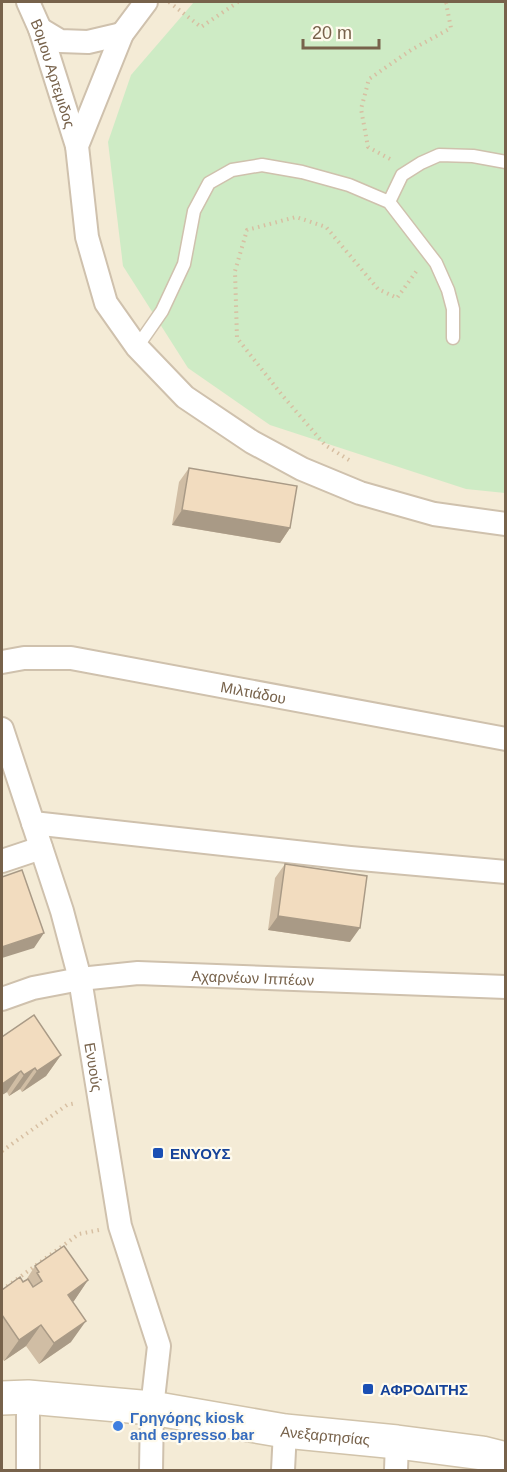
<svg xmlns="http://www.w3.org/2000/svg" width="507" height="1472" viewBox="0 0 507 1472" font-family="Helvetica,sans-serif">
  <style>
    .residential { fill: #f4ebd6 }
    .green { fill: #ceebc5 }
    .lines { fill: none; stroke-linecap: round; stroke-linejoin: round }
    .lane-casing { stroke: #cfc1ad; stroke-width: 15 }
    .street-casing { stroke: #cfc1ad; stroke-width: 26 }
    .secondary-casing { stroke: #d1c3aa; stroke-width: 36 }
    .path { stroke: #d7bfa2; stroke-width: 4; stroke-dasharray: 1.5 4.5; stroke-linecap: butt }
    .lane { stroke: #fff; stroke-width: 12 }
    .street { stroke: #fff; stroke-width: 22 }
    .secondary { stroke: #fff; stroke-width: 33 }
    .wall { fill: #d0bda4 }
    .shaded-wall { fill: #a99a86 }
    .building { fill: #f2dcbf; stroke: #a99a86; stroke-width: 1.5 }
    .transit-dot { fill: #1a4fb4; stroke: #fffbee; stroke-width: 2 }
    .shop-dot { fill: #3f7fe0; stroke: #fffbee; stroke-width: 2 }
    .labels { text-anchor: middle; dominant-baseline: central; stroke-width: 4.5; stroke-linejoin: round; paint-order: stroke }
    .street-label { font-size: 15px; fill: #77624b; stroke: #fffbee }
    .transit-label { font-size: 15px; font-weight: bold; fill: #164399; stroke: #fffbee; text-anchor: start }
    .shop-label { font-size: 15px; font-weight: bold; fill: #366cbe; stroke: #fffbee; text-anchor: start }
  </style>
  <rect width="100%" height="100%" fill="#fcf8e7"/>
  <path class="residential" d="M2 2H505V1470H2Z"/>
  <path class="green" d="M194 2H505V493L466 489 270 425 188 368 123 266 108 142 131 75Z"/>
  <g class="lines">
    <defs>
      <path id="lane" d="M389 202 402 175 421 163 439 155 473 156 506 162
        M137 347 162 311 184 264 194 211 209 183 232 170 262 165 302 172 349 185 389 202 436 263 448 290 453 309V338"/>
      <g id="street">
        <path id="s1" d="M28 2 40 29 77 146"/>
        <path d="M146 2 122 34 77 146 87 237 106 303 137 347 185 397 252 442 302 469 360 493 434 514 506 524"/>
        <path d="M40 29 60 41 88 42 122 34"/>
        <path id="s2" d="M2 662 24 658H71L506 739"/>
        <path id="s3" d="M2 729 62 911 80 979 120 1226 159 1346 152 1408 151 1470"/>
        <path d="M33 823 350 858 506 872"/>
        <path d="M2 861 41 848"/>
        <path id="s4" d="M2 999 33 988 80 979 138 973 506 987"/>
        <path d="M28 1470V1397"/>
        <path d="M283 1470 285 1431"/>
        <path d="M396 1470 397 1442"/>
      </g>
      <g id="secondary">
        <path id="s5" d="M2 1398 28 1397 152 1408 285 1431 397 1442 482 1453 506 1459"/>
      </g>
    </defs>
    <use href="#lane" class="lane-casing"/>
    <use href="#street" class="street-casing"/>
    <use href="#secondary" class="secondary-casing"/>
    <path class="path" d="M169 2 201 27 238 2
      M390 159 368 147 361 109 369 79 411 50 451 28 446 3 442 2
      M349 460 325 445 282 395 237 338 235 271 247 230 296 217 326 227 378 289 397 298 418 269
      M2 1151 67 1105 76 1103
      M2 1290 79 1234 99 1230"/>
    <use href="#lane" class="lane"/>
    <use href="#street" class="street"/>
    <use href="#secondary" class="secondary"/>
  </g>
  <path class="wall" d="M189 468 290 528 280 543 172 525 179 482Z
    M285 864 350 942 268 930 275 878Z
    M2 1037 61 1055 46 1076 22 1092 20 1089 9 1096 7 1092 2 1095Z
    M35 1266 88 1280 73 1302 71 1342 39 1364 26 1346 4 1361 2 1358V1290L26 1280Z"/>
  <path class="shaded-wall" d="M182 510 290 528 280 543 172 525Z
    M278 916 360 928 350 942 268 930Z
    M44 933 34 948 2 958V947Z
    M61 1055 46 1076 22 1092 37 1071Z
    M35 1068 20 1089 9 1096 24 1075Z
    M21 1071 7 1092 2 1095V1084Z
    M88 1280 74 1301 53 1316 68 1295Z
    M86 1321 71 1342 39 1364 54 1343Z
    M41 1325 26 1346 4 1361 19 1340Z"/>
  <path class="building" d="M189 468 297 486 290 528 182 510Z
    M285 864 367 876 360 928 278 916Z
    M22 870 44 933 2 947V877Z
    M34 1015 61 1055 37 1071 35 1068 24 1075 21 1071 2 1084V1037Z
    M64 1246 88 1280 68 1295 86 1321 54 1343 41 1325 19 1340 2 1315V1290L20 1277 23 1282 28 1279 33 1287 42 1281 37 1273 39 1272 35 1266Z"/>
  <g class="transit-dot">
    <rect x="152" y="1147" width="12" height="12" rx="3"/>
    <rect x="362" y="1383" width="12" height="12" rx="3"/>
  </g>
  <circle class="shop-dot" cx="118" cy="1426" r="6"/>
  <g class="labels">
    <g class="street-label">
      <text stroke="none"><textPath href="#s1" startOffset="76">Βομου Αρτεμιδος</textPath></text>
      <text stroke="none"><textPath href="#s2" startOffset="255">Μιλτιάδου</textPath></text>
      <text stroke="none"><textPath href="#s4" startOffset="254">Αχαρνέων Ιππέων</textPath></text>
      <text stroke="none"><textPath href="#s3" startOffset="351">Ενυούς</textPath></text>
      <text stroke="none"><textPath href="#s5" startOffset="326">Ανεξαρτησίας</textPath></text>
    </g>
    <g class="transit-label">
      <text x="170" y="1153">ΕΝΥΟΥΣ</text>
      <text x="380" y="1389">ΑΦΡΟΔΙΤΗΣ</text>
    </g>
    <g class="shop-label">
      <text x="130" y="1417">Γρηγόρης kiosk<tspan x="130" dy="17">and espresso bar</tspan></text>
    </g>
  </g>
  <rect width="507" height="1472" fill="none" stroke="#77624b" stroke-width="6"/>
  <path d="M303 39v9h76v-9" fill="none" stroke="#77624b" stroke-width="3"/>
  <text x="312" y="39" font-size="18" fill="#77624b" stroke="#fffbee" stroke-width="4.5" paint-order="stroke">20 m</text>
</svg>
